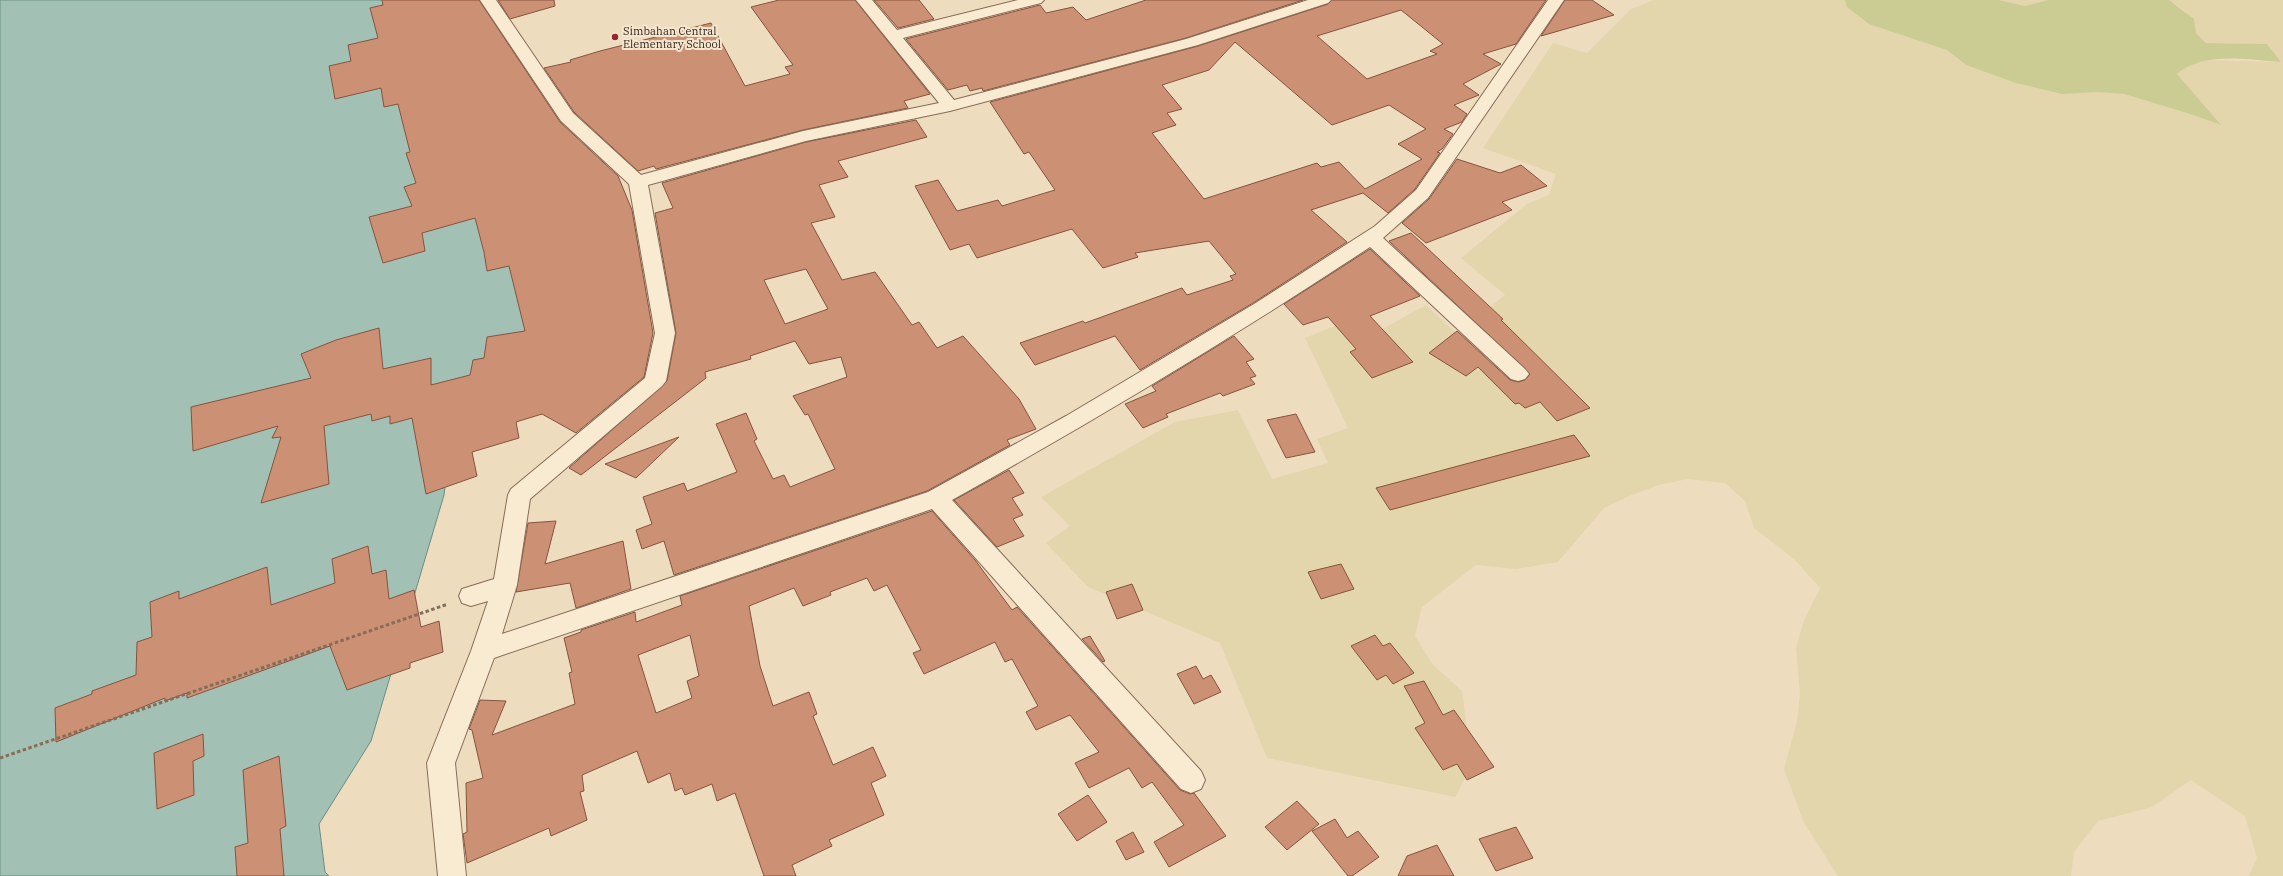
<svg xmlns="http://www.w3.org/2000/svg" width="2283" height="876" viewBox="0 0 2283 876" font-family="'IBM Plex Serif',serif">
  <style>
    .farmland { fill: #e3d6ac }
    .green { fill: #cacc93 }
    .water { fill: #a2c0b4; stroke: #6a8d81 }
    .building { fill: #cc9175; stroke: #86533d; fill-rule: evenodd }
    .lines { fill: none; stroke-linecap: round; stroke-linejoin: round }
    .street-casing { stroke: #876c57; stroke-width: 2 }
    .path { stroke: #876c57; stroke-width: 3; stroke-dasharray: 3.5 2.5; stroke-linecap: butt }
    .street { fill: #f9ead2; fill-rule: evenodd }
    .poi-dot { fill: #962732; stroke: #f5e7cf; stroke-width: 1.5 }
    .labels { text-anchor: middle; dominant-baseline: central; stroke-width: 4; stroke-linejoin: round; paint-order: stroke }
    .far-poi-label { font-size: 11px; fill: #36261c; stroke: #f5e7cf; text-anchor: start }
  </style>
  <rect width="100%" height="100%" fill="#eedcbf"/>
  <path class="farmland" d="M1654 0H1845L1847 7 1898 33 1947 50 1966 65 2097 92 2124 94 2187 113 2220 125 2177 74 2188 65 2207 60 2280 62 2267 44 2206 43 2196 33 2185 11 2169 0H2283V876H2249L2257 858 2245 816 2191 780 2152 807 2098 821 2074 852 2071 876H1838L1804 823 1784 769 1797 721 1800 694 1796 648 1804 620 1820 588 1794 559 1754 528 1745 501 1725 483 1688 479 1662 484 1629 496 1604 508 1558 562 1516 569 1476 565 1422 607 1415 636 1433 665 1462 691 1472 766 1455 797 1267 758 1220 643 1088 587 1046 543 1070 526 1041 497 1175 422 1238 410 1272 479 1328 463 1317 439 1348 428 1305 338 1357 317 1377 332 1426 305 1457 334 1505 295 1461 258 1527 204 1549 195 1556 174 1483 148 1553 43 1587 53 1631 9Z
    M1999 0H2048L2025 6Z"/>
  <path class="green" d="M1845 0H1999L2025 6 2048 0H2169L2194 19 2196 33 2206 43 2267 44 2281 62C2247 60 2204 51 2177 74L2221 125 2187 113 2124 94 2097 92 2062 94 2016 83 1966 65 1947 50 1869 24 1847 7Z"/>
  <path class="water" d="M0 0H456L566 302 457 387 444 495 371 741 319 824 325 872 329 876H0Z"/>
  <path class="building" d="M382 0H479L560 122 618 176 632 210 653 333 644 377 576 433 542 414 516 422 519 438 472 452 477 476 426 494 412 418 390 424V416L372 421 371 414 324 426 329 484 261 503 281 437 272 438 278 426 193 451 191 407 311 378 301 354 336 340 379 328 383 369 431 358V385L470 375 473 360 484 358 487 337 525 331 509 266 487 271 484 252 475 218 422 233 425 251 383 263 369 217 412 206 404 187 416 183 406 153 410 152 398 104 384 107 381 88 335 99 329 66 351 61 348 45 378 38 370 8 383 5Z
    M498 0H554L555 6 510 19Z
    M779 0H855L930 94 904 101 908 108 803 130 656 169 654 166 638 171 574 112 544 68 571 62 570 60 600 51 711 23 745 86 790 74 785 67 793 65 751 7Z
    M874 0H919L934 19 898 28Z
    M1146 0H1303L1186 38 983 91 982 88 970 91 967 85 948 90 906 39 1040 5 1046 13 1073 7 1086 20Z
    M1332 0H1546L1516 44 1483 54 1501 64 1463 84 1479 95 1454 105 1467 114 1462 122 1444 129 1453 134 1442 149 1437 152 1440 153 1415 189 1388 213 1363 193 1311 210 1347 242 1253 303 1140 370 1115 336 1035 365 1020 343 1083 321 1085 323 1182 288 1187 295 1233 280 1230 276 1236 274 1209 241 1135 253 1138 257 1103 268 1072 229 977 258 969 244 950 250 915 186 938 180 957 211 998 200 1002 206 1055 190 1029 152 1024 154 990 102 1198 46 1328 4ZM1401 10 1443 44 1430 51 1437 54 1367 79 1317 36ZM1235 42 1332 125 1389 105 1426 129 1398 144 1422 159 1365 189 1339 162 1321 167 1317 163 1204 199 1152 133 1176 125 1167 113 1182 109 1162 85 1209 70Z
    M1565 0H1592L1614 15 1541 36Z
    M916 120 927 137 838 161 848 177 819 185 835 217 811 223 842 280 875 272 912 325 919 322 937 348 963 336 1019 399 1036 429 1007 440 1010 445 927 491 674 575 664 541 642 549 636 530 652 524 643 497 684 483 687 491 737 472 716 424 746 413 757 439 754 441 773 479 784 475 790 487 835 469 808 414 805 415 793 396 847 377 841 357 809 364 795 341 750 356 751 359 705 372 706 378 581 475 569 468 667 381 676 333 655 213 673 208 662 183 806 142ZM806 269 828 309 785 324 764 280Z
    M1457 159 1500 173 1521 165 1547 186 1502 202 1512 210 1426 243 1402 223 1429 199Z
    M1411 233 1503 319 1501 320 1590 408 1557 421 1540 402 1525 408 1519 403 1515 404 1478 367 1466 376 1429 353 1457 331 1510 380 1518 382 1525 380 1530 374 1389 241Z
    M1370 249 1420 296 1370 316 1413 362 1372 378 1350 352 1356 349 1328 317 1303 325 1284 304Z
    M1234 336 1254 359 1246 362 1256 376 1250 378 1255 384 1223 396 1220 393 1166 414 1168 417 1143 428 1125 404 1156 391 1152 386Z
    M1296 414 1315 452 1286 458 1267 420Z
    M1574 435 1590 456 1390 510 1376 488Z
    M679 437 636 478 605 464Z
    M1009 470 1024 493 1012 498 1023 515 1013 519 1024 536 997 547 954 500Z
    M932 511 975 560 1012 610 1017 607 1180 790 1190 794 1194 793 1226 836 1169 867 1154 842 1184 825 1152 782 1142 788 1129 768 1089 788 1075 763 1099 752 1070 715 1036 730 1026 712 1038 706 1012 659 1005 662 995 642 924 674 913 653 921 650 887 585 874 591 867 578 830 592 831 595 803 606 794 588 749 606 760 666 773 706 809 692 817 714 813 716 833 765 873 747 886 776 871 783 884 815 829 840 832 846 792 865 796 876H764L735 793 717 801 712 784 685 795 682 788 675 791 670 773 648 783 637 751 582 775 584 791 580 792 587 820 551 836 549 828 467 863 463 834 467 832 466 783 483 778 472 730 469 729 480 700 506 701 492 735 575 704 569 673 572 672 564 638 581 632V630L635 612 636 622 682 605 680 596ZM690 635 699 676 687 681 692 698 656 713 638 655Z
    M556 521 545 564 623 541 631 589 576 608 570 583 516 592 528 523Z
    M368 546 372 574 386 570 389 599 414 590 421 627 439 621 443 652 410 663V668L347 690 330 646 187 698V693L165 701V698L56 742 55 708 92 694V691L136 675 137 642 152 637 150 602 179 591V599L267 567 271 605 335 583 332 559Z
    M1341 564 1354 589 1321 599 1308 572Z
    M1132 584 1143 610 1117 619 1106 592Z
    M1375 635 1383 646 1390 643 1414 673 1393 684 1386 675 1377 680 1351 646Z
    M1090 636 1105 661 1103 662 1082 639Z
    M1196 666 1203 679 1211 675 1221 692 1194 704 1177 674Z
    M1424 681 1443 715 1454 710 1494 767 1467 780 1457 764 1443 770 1415 728 1425 723 1404 686Z
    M203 734 204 756 193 761 194 795 157 809 154 753Z
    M279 756 286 826 280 829 284 876H237L235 847 248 843 243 770Z
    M1088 795 1107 822 1077 841 1058 814Z
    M1297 801 1319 824 1287 850 1265 827Z
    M1335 819 1347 838 1358 831 1379 857 1352 876H1348L1312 831Z
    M1516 827 1533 858 1496 871 1479 839Z
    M1133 832 1144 852 1126 860 1116 841Z
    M1437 845 1454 876H1398L1407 856Z"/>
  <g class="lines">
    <defs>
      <path id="street" d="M480 0H496L573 113 641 175 803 131 939 103 856 0H872L897 30 1018 0H1044L1041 3 903 38 954 100 1186 39 1308 0H1331L1328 3 1198 45 950 111 806 141 648 185 675 333 666 381 662 386 530 499 517 585 502 634 928 492 1066 416 1254 304 1375 226 1416 190 1548 0H1564L1428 198 1383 238 1525 369 1529 374 1525 379 1518 381 1511 379 1370 247C1234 337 1094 421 952 500L1201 771 1205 780 1201 789 1191 793 1181 789 932 509 494 658 455 763 466 876H438L427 763 471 651 488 601 471 606 462 603 459 596 462 589 494 579 508 495 511 489 645 378 655 333 629 184 561 121Z"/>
    </defs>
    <use href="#street" class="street-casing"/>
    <path class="path" d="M0 758 448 604"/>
    <use href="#street" class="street"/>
  </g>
  <circle class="poi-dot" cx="615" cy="37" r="4"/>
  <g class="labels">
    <g class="far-poi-label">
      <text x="623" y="31">Simbahan Central<tspan x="623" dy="13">Elementary School</tspan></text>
    </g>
  </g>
</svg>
